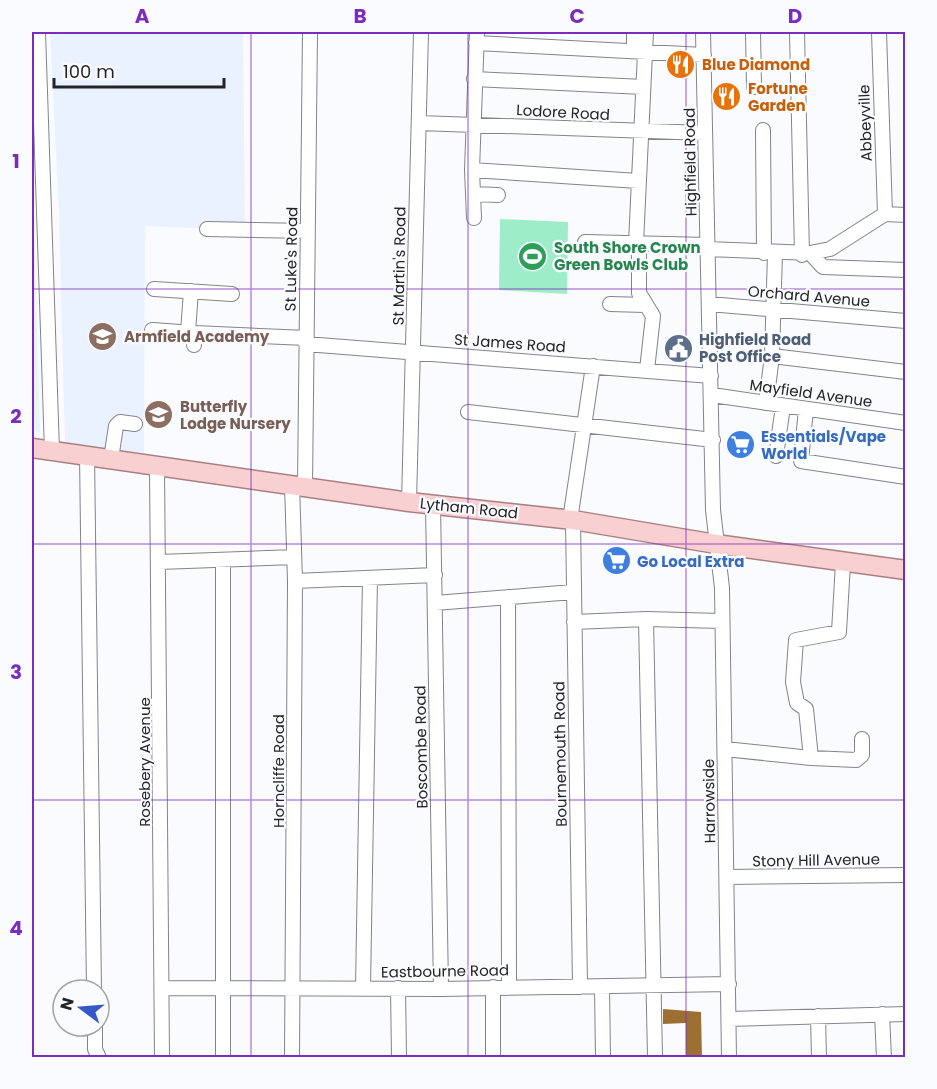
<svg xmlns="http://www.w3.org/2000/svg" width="937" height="1089" viewBox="0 0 937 1089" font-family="Poppins,sans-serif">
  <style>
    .built { fill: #eaf1ff }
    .green { fill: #9dedc9 }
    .building { fill: #9c7032 }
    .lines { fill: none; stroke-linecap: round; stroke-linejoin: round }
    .minor-casing { stroke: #81848b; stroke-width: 16 }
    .major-casing { stroke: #aa7f82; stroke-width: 21 }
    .minor { stroke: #fff; stroke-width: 14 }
    .major { stroke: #f8d0d1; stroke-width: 18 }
    .grid { fill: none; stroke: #7b2cbf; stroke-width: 1.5; stroke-opacity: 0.55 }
    .labels { text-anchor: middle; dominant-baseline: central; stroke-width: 4.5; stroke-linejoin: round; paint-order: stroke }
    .food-label { font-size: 15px; font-weight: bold; fill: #c56008; stroke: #fafbfe; text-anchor: start }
    .street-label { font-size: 15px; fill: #232426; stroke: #fafbfe }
    .leisure-label { font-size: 15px; font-weight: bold; fill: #27864d; stroke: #fafbfe; text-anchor: start }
    .education-label { font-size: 15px; font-weight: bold; fill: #785e54; stroke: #fafbfe; text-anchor: start }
    .service-label { font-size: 15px; font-weight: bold; fill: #4e5e75; stroke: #fafbfe; text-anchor: start }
    .shop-label { font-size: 15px; font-weight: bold; fill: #366cbe; stroke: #fafbfe; text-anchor: start }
    .neatline { fill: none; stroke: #7b2cbf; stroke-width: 2 }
    .grid-label { font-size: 20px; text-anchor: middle; font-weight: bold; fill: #7b2cbf }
  </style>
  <rect width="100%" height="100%" fill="#fafbfe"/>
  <path class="built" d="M50 32H243L245 230 145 226 144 453 65 443 59 211Z
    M32 222H34L40 432 32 431Z"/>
  <path class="green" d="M500 219 568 222 567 294 499 290Z"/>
  <path class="building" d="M663 1009 701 1012 702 1058H686V1023L663 1024Z"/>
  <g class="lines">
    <defs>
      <path id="minor" d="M38 32 52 451
        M477 32 472 170 638 181
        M703 32 713 510 722 588 729 1058
        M753 32 754 87
        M797 32 802 255
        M879 32 885 214
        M476 43 704 55
        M634 51V32
        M474 79 643 87
        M419 123 705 133
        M763 130 764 253
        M472 170 473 194 498 195
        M473 194 474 218
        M885 214 906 215
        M207 229 308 231
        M585 242 708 245
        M636 243 646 32
        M639 243V293L653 316 647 370
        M708 249 810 253 830 249 885 214
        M810 253 823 267 906 270
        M154 289 232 294
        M610 304 645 305
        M709 304 906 321
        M152 330 194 333
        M188 332 191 291
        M306 344 711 376
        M194 345V333L307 338
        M772 356 906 372
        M712 395 906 423
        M766 403 772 356 775 253
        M806 409 801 461 906 477
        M468 412 713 440
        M87 455 94 990
        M776 456 783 406
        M111 459 116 426 120 422 135 424
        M157 466 162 1058
        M292 484 295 581 292 1058
        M305 486 310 32
        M409 502 421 32
        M433 504 441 989
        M570 520 593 366
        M573 520 580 987
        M223 560V1058
        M159 562 294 557
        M843 563 839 632 796 640 793 682 797 703 806 709 811 758 856 760 862 755V739
        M295 581 435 575
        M508 597 509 987
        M435 603 573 592
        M646 619 655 1058
        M574 622 646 619 722 621
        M725 749 811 758
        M727 877 906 875
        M493 987V1058
        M602 987 603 1058
        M162 988 441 989 729 984
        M363 988 370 578
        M398 988 399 1058
        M882 1014 884 1058
        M818 1016 819 1058
        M729 1019 906 1014
        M95 1026V1049L99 1058"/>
      <path id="major" d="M32 448 409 502 573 520 716 544 906 570"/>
    </defs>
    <use href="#minor" class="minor-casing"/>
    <use href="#major" class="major-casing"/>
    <use href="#minor" class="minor"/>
    <use href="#major" class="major"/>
  </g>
  <path class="grid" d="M251 32V1058M468 32V1058M686 32V1058M32 289H906M32 544H906M32 800H906"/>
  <defs>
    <symbol id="restaurant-disc" viewBox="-11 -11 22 22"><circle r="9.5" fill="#e8710a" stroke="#fafbfe"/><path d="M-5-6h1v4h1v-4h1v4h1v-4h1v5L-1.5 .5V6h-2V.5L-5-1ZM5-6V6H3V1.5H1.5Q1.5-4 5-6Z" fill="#fff"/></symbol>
    <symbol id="stadium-disc" viewBox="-11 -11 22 22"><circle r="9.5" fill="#2e9e5b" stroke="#fafbfe"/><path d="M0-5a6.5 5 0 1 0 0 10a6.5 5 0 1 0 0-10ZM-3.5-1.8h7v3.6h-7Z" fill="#fff"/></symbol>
    <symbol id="school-disc" viewBox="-11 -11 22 22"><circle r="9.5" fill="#8d6e63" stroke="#fafbfe"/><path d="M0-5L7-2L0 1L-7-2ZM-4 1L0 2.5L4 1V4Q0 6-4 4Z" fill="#fff"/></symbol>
    <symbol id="civic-disc" viewBox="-11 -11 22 22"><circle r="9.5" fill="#5c6f8a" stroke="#fafbfe"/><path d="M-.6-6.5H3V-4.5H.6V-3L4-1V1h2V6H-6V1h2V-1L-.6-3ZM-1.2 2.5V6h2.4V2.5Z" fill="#fff"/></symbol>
    <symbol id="supermarket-disc" viewBox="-11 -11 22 22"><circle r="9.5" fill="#3f7fe0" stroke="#fafbfe"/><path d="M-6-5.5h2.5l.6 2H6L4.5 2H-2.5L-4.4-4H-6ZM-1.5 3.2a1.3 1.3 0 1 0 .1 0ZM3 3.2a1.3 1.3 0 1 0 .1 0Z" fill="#fff"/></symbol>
  </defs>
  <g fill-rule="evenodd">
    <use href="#restaurant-disc" x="664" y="48" width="33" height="33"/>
    <use href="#restaurant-disc" x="710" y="80" width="33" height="33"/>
    <use href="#stadium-disc" x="516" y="240" width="33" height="33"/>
    <use href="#school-disc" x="86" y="320" width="33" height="33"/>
    <use href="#civic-disc" x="662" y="332" width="33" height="33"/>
    <use href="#school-disc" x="142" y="398" width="33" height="33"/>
    <use href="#supermarket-disc" x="724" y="428" width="33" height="33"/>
    <use href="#supermarket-disc" x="600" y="544" width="33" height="33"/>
  </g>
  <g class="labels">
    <g class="food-label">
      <text x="702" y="64">Blue Diamond</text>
      <text x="748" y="88">Fortune<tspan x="748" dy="17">Garden</tspan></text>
    </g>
    <g class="street-label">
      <text transform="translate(563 112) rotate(3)">Lodore Road</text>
      <text transform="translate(865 123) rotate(-92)">Abbeyville</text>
      <text transform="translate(690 162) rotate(-91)">Highfield Road</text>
      <text transform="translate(291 259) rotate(-89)">St Luke's Road</text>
      <text transform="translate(399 266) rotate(-89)">St Martin's Road</text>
      <text transform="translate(809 296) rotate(5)">Orchard Avenue</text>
      <text transform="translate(510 343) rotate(4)">St James Road</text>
      <text transform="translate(811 393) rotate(8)">Mayfield Avenue</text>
      <text transform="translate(469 508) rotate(6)">Lytham Road</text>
      <text transform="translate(421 747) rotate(-91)">Boscombe Road</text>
      <text transform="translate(560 754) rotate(-91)">Bournemouth Road</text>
      <text transform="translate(144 762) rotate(-90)">Rosebery Avenue</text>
      <text transform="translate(278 771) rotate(-90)">Horncliffe Road</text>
      <text transform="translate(709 801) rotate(-91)">Harrowside</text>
      <text transform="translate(816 860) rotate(-1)">Stony Hill Avenue</text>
      <text transform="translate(445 971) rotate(-1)">Eastbourne Road</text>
    </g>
    <g class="leisure-label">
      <text x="554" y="247">South Shore Crown<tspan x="554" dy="17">Green Bowls Club</tspan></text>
    </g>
    <g class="education-label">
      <text x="124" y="336">Armfield Academy</text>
      <text x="180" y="406">Butterfly<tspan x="180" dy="17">Lodge Nursery</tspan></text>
    </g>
    <g class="service-label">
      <text x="699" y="339">Highfield Road<tspan x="699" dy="17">Post Office</tspan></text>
    </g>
    <g class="shop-label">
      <text x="761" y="436">Essentials/Vape<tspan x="761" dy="17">World</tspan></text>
      <text x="637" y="561">Go Local Extra</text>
    </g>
  </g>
  <rect width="937" height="1089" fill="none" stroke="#fafbfe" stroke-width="66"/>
  <g transform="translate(81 1008) rotate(286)"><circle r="28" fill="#fafbfe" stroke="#a4a5a8" stroke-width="1.5"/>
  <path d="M0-4.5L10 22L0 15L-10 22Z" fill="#3658c9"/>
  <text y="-9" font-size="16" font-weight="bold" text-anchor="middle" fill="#232426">N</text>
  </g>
  <path d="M54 78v9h170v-9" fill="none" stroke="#232426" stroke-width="3"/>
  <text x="63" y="78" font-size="18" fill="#232426" stroke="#fafbfe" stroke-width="4.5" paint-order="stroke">100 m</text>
  <rect x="33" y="33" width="871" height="1023" class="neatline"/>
  <g class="grid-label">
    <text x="142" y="23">A</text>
    <text x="360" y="23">B</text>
    <text x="577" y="23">C</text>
    <text x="795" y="23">D</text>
    <text x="16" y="168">1</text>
    <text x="16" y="423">2</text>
    <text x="16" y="679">3</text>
    <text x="16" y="935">4</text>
  </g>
</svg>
